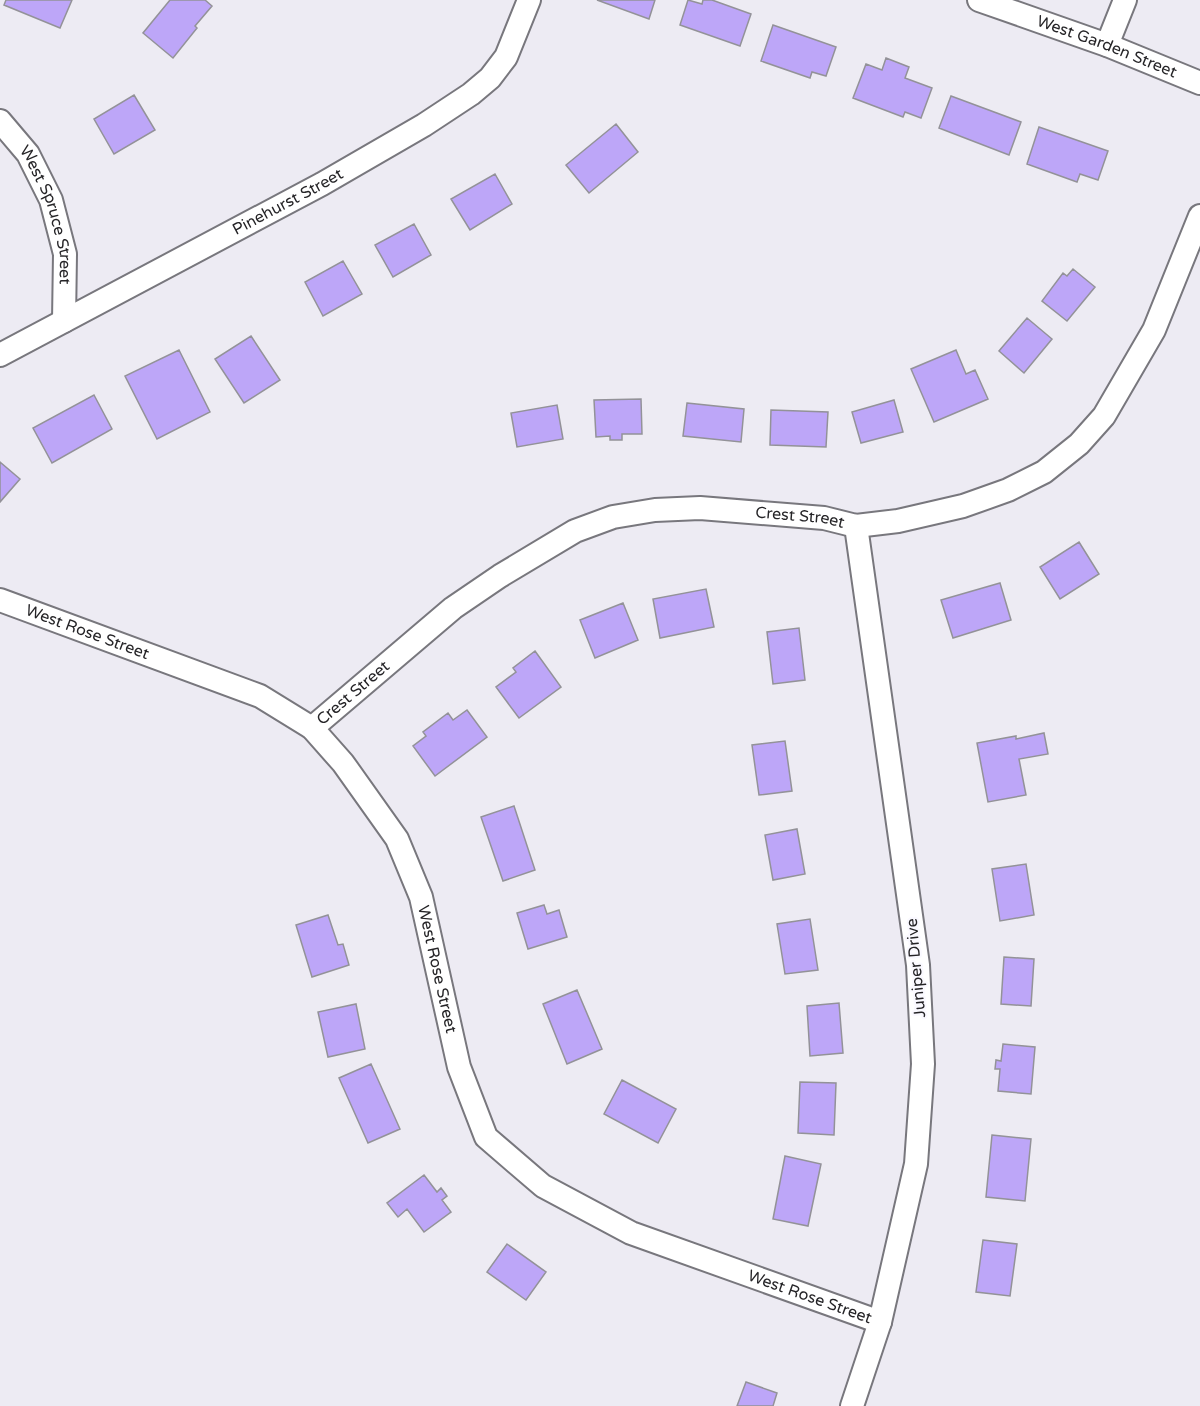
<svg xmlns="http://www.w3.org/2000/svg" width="1200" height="1406" viewBox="0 0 1200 1406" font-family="'Varela Round',sans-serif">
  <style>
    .building { fill: #bda6f8; stroke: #939298; stroke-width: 1.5 }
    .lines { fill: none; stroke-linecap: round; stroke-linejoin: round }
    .minor-casing { stroke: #78777d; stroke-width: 26 }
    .minor { stroke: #fff; stroke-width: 22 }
    .labels { text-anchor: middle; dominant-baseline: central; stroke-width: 4.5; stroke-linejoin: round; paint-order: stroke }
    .street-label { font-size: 16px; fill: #252427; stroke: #faf9ff }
  </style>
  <rect width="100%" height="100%" fill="#edebf3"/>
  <path class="building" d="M6 0H72L60 28 4 5Z
    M170 0H205L212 6 195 26 197 28 173 58 143 33Z
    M597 0H655L649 19Z
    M688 0 702 4 703 0H712L751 14 740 46 680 25Z
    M773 25 836 47 826 76 812 72 810 78 761 61Z
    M886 58 909 67 905 78 932 88 921 118 905 112 903 117 853 98 866 64 882 70Z
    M134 95 155 130 114 154 94 119Z
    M951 96 1021 122 1009 155 939 128Z
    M616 124 638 152 589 193 566 165Z
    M1039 127 1108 151 1098 180 1080 174 1077 182 1027 164Z
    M495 174 512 204 470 230 451 199Z
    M414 224 431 255 393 277 375 245Z
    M343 261 362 294 323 316 305 282Z
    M1073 269 1095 287 1067 321 1042 301 1063 273 1067 276Z
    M1027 318 1052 339 1024 373 999 351Z
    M251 336 280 380 244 403 215 359Z
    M179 350 210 412 157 439 125 376Z
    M956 350 966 374 975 370 988 399 934 422 911 369Z
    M94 395 112 429 52 463 33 428Z
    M641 399 642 434H622V440H610V436L596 437 594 400Z
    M894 400 903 432 861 443 852 412Z
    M687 403 744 409 741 442 683 436Z
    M557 405 563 439 517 447 511 413Z
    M771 410 828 412 826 447 770 445Z
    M0 462 20 479 0 502Z
    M1079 542 1099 574 1060 599 1040 567Z
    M1000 583 1011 620 953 638 941 600Z
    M706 589 714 627 660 638 653 599Z
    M623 603 638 640 595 658 580 620Z
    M799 628 805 680 773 684 767 632Z
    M535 651 561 687 519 718 496 687 516 672 513 668Z
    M467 710 487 737 435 776 413 746 426 736 423 732 448 713 453 720Z
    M1044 733 1048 754 1019 759 1026 795 988 802 977 743 1016 736V739Z
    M785 741 792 791 759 795 752 745Z
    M514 806 535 870 503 881 481 817Z
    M797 829 805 874 773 880 765 835Z
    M1026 864 1034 915 1000 921 992 869Z
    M544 905 547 914 559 910 567 937 528 949 517 913Z
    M328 915 338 945 343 944 349 965 312 977 296 925Z
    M810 919 818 970 785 974 777 924Z
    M1004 957 1034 959 1031 1006 1001 1004Z
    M577 990 602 1049 567 1064 543 1004Z
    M839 1003 843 1053 810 1056 807 1006Z
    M356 1004 365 1049 328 1057 318 1012Z
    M1003 1044 1035 1047 1031 1094 998 1091 1000 1069H995L996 1060 1001 1061Z
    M371 1064 400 1129 368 1143 339 1078Z
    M622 1080 676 1109 658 1143 604 1114Z
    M800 1082 836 1083 834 1135 798 1133Z
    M992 1135 1031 1139 1025 1201 986 1197Z
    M785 1156 821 1164 808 1226 773 1219Z
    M424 1175 437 1192 441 1188 447 1196 442 1200 451 1212 424 1232 407 1209 398 1217 387 1203Z
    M983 1240 1017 1244 1010 1296 976 1292Z
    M507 1244 546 1272 526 1300 487 1272Z
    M746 1382 777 1393 773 1406H737Z"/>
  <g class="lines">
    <defs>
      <g id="minor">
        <path id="s1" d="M979 0 1107 45 1200 83"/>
        <path d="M1107 45 1125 0"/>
        <path id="s2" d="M0 121 28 154 51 200 65 254 64 321"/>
        <path id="s3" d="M0 355 322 184 424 125 471 94 490 78 506 57 529 0"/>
        <path id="s4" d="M0 600 260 696 312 728 343 763 397 839 421 897 459 1067 486 1137 543 1186 631 1233 880 1322"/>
        <path id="s5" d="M312 728 453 608 500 576 575 531 613 517 655 510 700 508 824 518 856 526 898 521 963 506 1008 490 1044 472 1079 444 1104 416 1154 330 1200 216"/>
        <path d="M852 1406 880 1322 916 1164 923 1064 918 965 856 526"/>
      </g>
    </defs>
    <use href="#minor" class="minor-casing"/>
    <use href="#minor" class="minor"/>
  </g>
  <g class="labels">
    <g class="street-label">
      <text stroke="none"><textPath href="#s1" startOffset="136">West Garden Street</textPath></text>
      <text stroke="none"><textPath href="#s3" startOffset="326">Pinehurst Street</textPath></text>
      <text stroke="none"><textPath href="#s2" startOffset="108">West Spruce Street</textPath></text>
      <text stroke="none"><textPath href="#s5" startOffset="558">Crest Street</textPath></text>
      <text stroke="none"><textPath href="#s4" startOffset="93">West Rose Street</textPath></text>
      <text stroke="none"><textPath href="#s5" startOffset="54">Crest Street</textPath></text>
      <text transform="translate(916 968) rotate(-95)">Juniper Drive</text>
      <text stroke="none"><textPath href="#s4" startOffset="615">West Rose Street</textPath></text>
      <text stroke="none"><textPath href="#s4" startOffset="1155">West Rose Street</textPath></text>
    </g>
  </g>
</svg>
